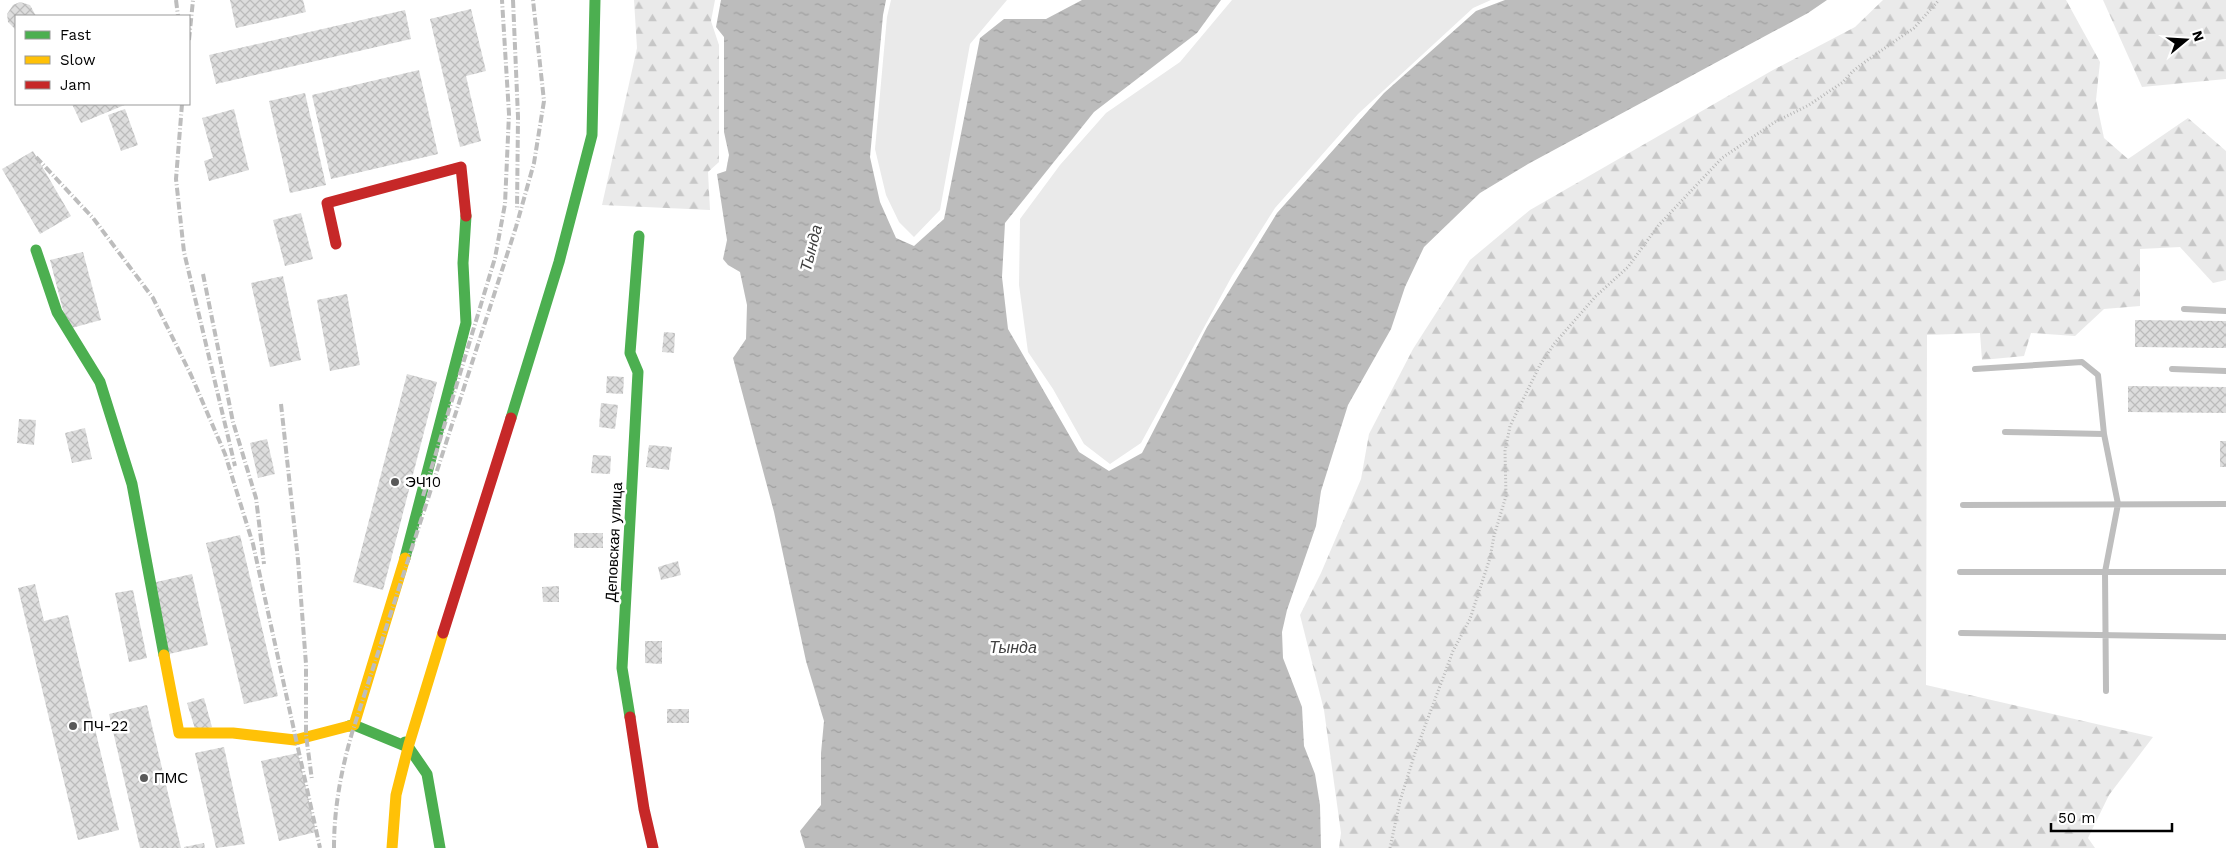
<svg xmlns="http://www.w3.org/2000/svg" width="2226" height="848" viewBox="0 0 2226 848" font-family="'Work Sans',sans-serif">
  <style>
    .grass { fill: #eaeaea }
    .forest { fill: url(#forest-firs) }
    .water { fill: url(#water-ripples) }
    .building { fill: url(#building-cross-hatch) }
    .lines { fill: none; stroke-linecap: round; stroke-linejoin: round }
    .path { stroke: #b8b8b8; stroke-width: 3; stroke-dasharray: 1 2.5; stroke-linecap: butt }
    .lane { stroke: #bebebe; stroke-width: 6 }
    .fast { stroke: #4caf50; stroke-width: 11 }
    .slow { stroke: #ffc107; stroke-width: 11 }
    .jam { stroke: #c62828; stroke-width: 11 }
    .rail { stroke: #bdbdbd; stroke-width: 4; stroke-dasharray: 8 2.5 1 2.5; stroke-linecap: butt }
    .poi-dot { fill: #595959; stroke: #fff; stroke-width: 2 }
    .labels { text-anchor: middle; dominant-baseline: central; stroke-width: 5; stroke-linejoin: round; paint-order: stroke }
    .poi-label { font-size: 15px; fill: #000; stroke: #fff; text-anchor: start }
    .street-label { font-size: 15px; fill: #000; stroke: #fff }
    .water-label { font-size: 16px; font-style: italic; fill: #414141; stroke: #fff }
  </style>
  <defs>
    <pattern id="forest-firs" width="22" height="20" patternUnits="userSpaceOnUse" patternTransform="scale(1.25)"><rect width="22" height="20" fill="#eaeaea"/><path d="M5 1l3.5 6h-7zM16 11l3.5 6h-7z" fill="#c7c7c7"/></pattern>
    <pattern id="water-ripples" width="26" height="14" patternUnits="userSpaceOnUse" patternTransform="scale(1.25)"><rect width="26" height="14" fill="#bcbcbc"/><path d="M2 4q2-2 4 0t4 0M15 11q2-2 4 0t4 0" fill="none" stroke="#a0a0a0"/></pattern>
    <pattern id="building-cross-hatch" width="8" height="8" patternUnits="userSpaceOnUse" patternTransform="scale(1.25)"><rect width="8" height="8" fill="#ddd"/><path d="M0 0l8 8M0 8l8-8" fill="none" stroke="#bcbcbc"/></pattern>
  </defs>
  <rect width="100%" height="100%" fill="#fff"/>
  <path class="grass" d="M891 0H1007L970 44 940 210 914 237 899 222 886 195 875 149 887 17Z
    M1232 0H1491L1473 8 1358 114 1275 208 1232 276 1141 443 1110 464 1084 444 1053 389 1028 352 1019 285 1020 219 1060 165 1106 113 1180 62Z"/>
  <path class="forest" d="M634 0H715L711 21 719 45V162L708 172 710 210 602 205 637 48Z
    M1883 0H2066L2100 62 2096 100 2104 138 2128 159 2188 118 2226 151V280L2213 283 2180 247 2140 249V306L2104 309 2075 336 2031 333 2024 356 1982 360 1980 333 1927 335 1926 685 2153 737 2109 795 2088 838 2095 848H1339L1341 833 1324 710 1300 615 1321 573 1361 479 1369 434 1413 349 1470 260 1530 210 1773 70 1855 27Z
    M2103 0H2226V79L2142 87Z"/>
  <path class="water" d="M721 0H886L883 15 870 157 880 202 896 238 914 246 944 219 980 38 1004 19H1046L1082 0H1221L1197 33 1094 112 1005 223 1002 277 1008 329 1079 452 1109 471 1142 453 1207 327 1277 213 1384 93 1476 11 1505 0H1827L1808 13 1528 164 1480 193 1424 247 1405 287 1391 329 1348 405 1321 491 1316 526 1287 610 1282 632 1283 658 1302 707 1304 746 1315 774 1320 805 1321 848H805L800 831 821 805V753L824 721 806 661 774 512 733 358 746 339 747 305 740 272 728 265 723 259 727 240 717 174 726 171 729 155 724 132V37L716 27Z"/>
  <path class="building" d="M230 0H303L306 12 236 28Z
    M20 2 30 5 36 16H16V30L8 22 7 14 13 5Z
    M471 9 486 71 466 76 481 141 460 147 430 19Z
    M405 10 411 39 216 84 209 55Z
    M419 70 438 154 331 179 312 95Z
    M305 93 326 185 290 193 269 101Z
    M72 104H127L81 123Z
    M125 109 138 145 121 151 108 115Z
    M234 109 249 170 209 181 204 161 213 158 202 118Z
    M33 151 71 216 40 234 2 169Z
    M301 213 313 259 285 266 273 220Z
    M83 252 101 320 68 329 50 260Z
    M283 276 301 360 270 367 251 283Z
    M347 294 360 365 330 371 317 300Z
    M2135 320 2226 321V348L2135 347Z
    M664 332 675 333 674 353 662 352Z
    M407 374 437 382 383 590 353 582Z
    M607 376 624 377 623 394 606 393Z
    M2128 386 2226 387V413L2128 412Z
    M601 403 618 405 615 429 599 427Z
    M19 419 36 420 34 445 17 443Z
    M85 428 92 459 72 463 65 433Z
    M267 439 275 474 258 478 250 443Z
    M2220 441H2226V467H2220Z
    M649 445 672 447 669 470 646 467Z
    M593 455 611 456 610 474 591 473Z
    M574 533H603V548H574Z
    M240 535 278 696 244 704 206 543Z
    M678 561 681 575 661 580 658 567Z
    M192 574 208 645 169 654 152 583Z
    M35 584 44 621 68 615 119 830 78 840 18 588Z
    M559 586V602H543L542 587Z
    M133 590 147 658 129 662 115 593Z
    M645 641H662V664L645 663Z
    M204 698 212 727 196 732 187 703Z
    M147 705 181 848H140L109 714Z
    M667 709H689V723H667Z
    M224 747 245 844 216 848 195 753Z
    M298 753 316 832 279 841 261 761Z
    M204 843 205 848H184V847Z"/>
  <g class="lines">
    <path class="path" d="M1390 848 1400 801 1415 753 1453 651 1470 619 1490 558 1494 536 1506 496 1505 451 1510 426 1540 365 1554 344 1596 296 1628 267 1658 226 1722 158 1775 122 1809 105 1843 82 1853 71 1869 59 1914 28 1939 0"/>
    <path class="lane" d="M2184 309 2226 311
      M1975 369 2082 362 2098 375 2104 434 2118 504 2105 572 2106 691
      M2172 369 2226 371
      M2005 432 2104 434
      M1963 505 2226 504
      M1960 572H2226
      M1961 633 2226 637"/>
    <path class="fast" d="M36 250 57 312 100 382 132 484 164 655
      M511 418 559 262 592 135 595 0
      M405 558 466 323 463 263 466 216
      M630 717 622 668 638 372 630 353 639 236
      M349 726 354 725 405 746V742L427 774 440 848"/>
    <path class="slow" d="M164 655 179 733H233L295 740 349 726
      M354 725 405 558
      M392 848 396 795 409 744 443 633"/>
    <path class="jam" d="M336 244 327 203 461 167 466 216
      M443 633 511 418
      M630 717 644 809 653 848"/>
    <path class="rail" d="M176 0 178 16
      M513 0 518 117 517 210
      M189 40 193 0
      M182 104 176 179 184 252 235 466
      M36 157 93 218 153 298 191 375 225 454 253 544 320 848
      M203 274 233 422 256 498 264 564
      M281 404 298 560 306 664V735L312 780
      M423 496 495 258 505 204 509 114 502 0
      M334 848C334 808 341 771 352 733L516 227 534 163 544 101 533 0"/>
  </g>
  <g class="poi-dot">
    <circle cx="395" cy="482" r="5"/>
    <circle cx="73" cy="726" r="5"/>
    <circle cx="144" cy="778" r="5"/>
  </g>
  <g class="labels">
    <g class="poi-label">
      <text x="405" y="482">ЭЧ10</text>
      <text x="83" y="726">ПЧ-22</text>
      <text x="154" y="778">ПМС</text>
    </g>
    <g class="street-label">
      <text transform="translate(614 542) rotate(-87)">Деповская улица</text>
    </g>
    <g class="water-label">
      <text transform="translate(811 248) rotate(-76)">Тында</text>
      <text x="1013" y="647">Тында</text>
    </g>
  </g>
  <rect x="15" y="15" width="175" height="90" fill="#ffffff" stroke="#999999"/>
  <rect x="25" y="31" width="25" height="8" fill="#4caf50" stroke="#999999"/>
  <text x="60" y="40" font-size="15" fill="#000000">Fast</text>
  <rect x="25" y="56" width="25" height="8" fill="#ffc107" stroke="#999999"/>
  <text x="60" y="65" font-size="15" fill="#000000">Slow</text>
  <rect x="25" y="81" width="25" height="8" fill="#c62828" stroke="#999999"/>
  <text x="60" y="90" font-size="15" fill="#000000">Jam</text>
  <g transform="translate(2186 40) rotate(72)" stroke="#ffffff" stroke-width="4" paint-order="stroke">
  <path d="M0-4L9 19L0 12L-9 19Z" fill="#000000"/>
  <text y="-8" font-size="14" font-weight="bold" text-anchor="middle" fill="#000000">N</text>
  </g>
  <path d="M2051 823v8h121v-8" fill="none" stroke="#000000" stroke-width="2.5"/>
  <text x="2058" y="823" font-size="15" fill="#000000" stroke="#ffffff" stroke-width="4" paint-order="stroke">50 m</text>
</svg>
